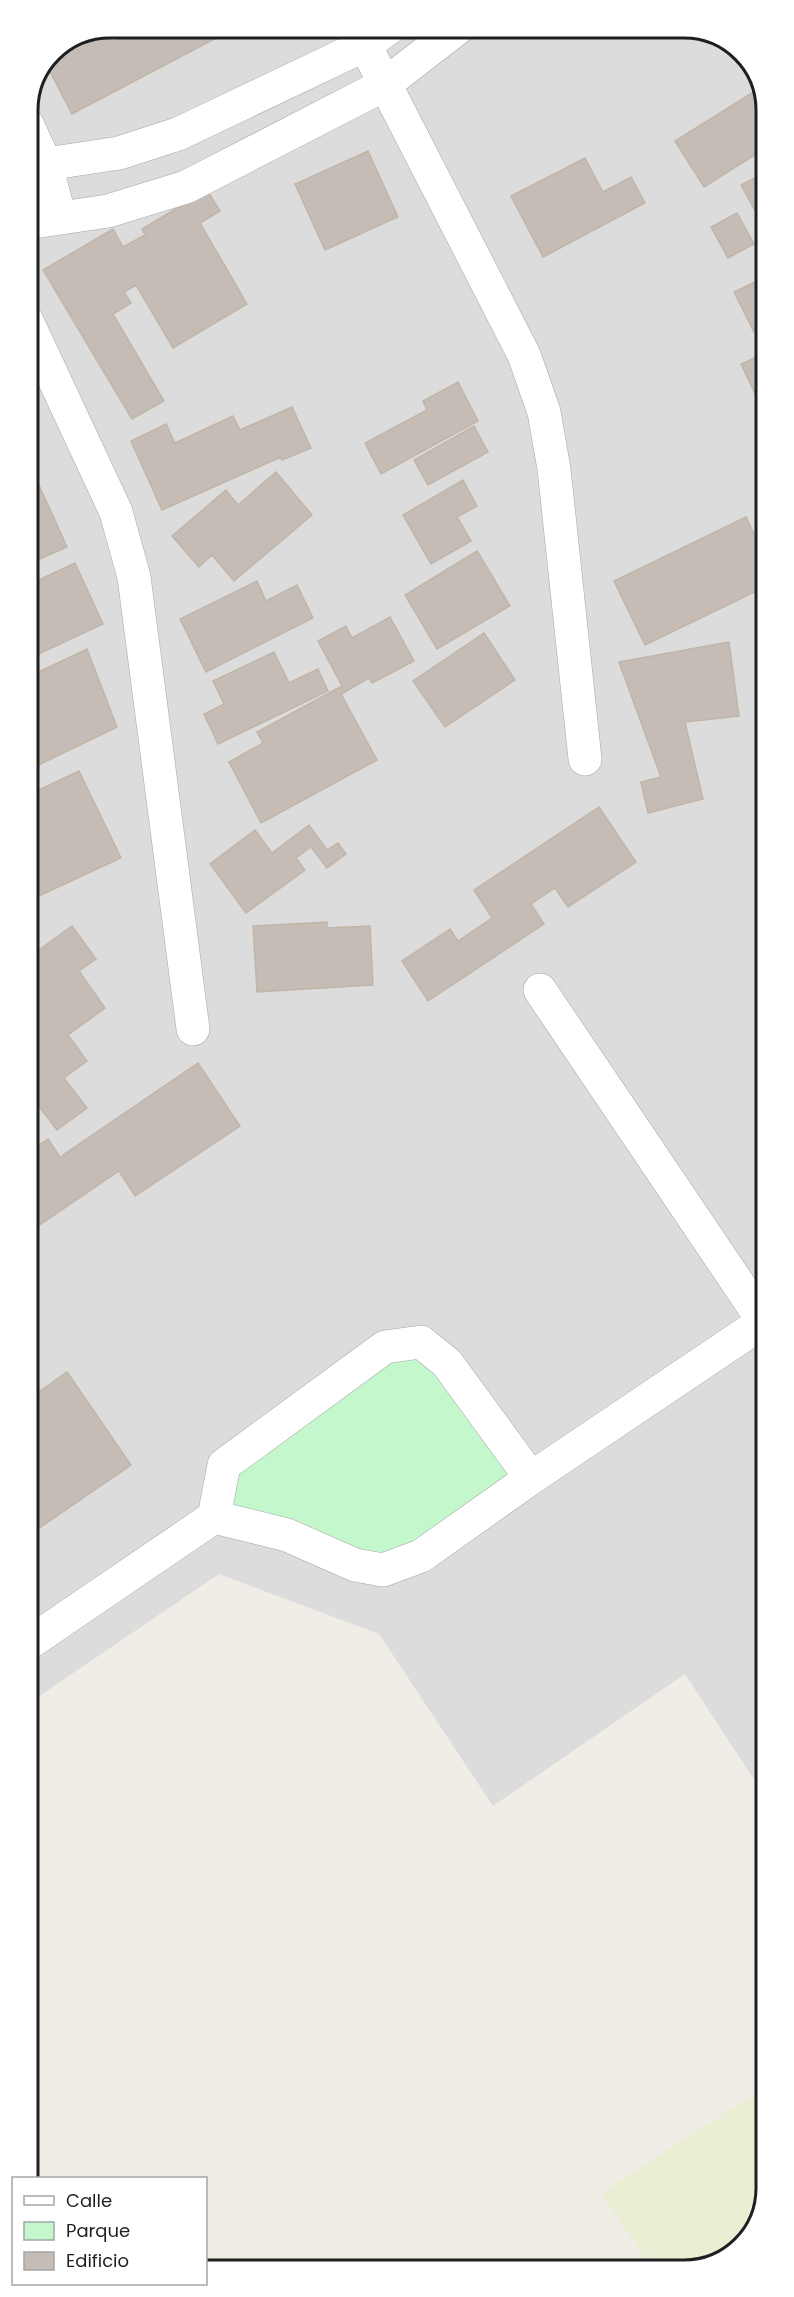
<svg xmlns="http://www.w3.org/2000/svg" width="794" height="2297" viewBox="0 0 794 2297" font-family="Poppins,sans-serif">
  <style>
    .residential { fill: #dddcdc }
    .farmland { fill: #eaeed2 }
    .park { fill: #c4f8cc }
    .building { fill: #c4bcb5; stroke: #c1b5a8; stroke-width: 1.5 }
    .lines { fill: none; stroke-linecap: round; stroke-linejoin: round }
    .minor-casing { stroke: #a6a6a6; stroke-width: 34 }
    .minor { stroke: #fff; stroke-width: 33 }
    .rim { fill: none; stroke: #1f1f1f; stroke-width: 3 }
  </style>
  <rect width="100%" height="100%" fill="#f0ede6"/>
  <path class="residential" d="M109 27H690L739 47 764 88 766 1798 685 1674 493 1806 379 1634 219 1574 29 1703 27 104 51 51Z"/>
  <path class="farmland" d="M767 2086V2188L750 2238 706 2267 652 2268 601 2193Z"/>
  <path class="park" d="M421 1342 531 1478 383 1570 214 1517 224 1465Z"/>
  <path class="building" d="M141 27H237L72 114 46 64 51 51 105 29 112 42Z
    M763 86 764 149 704 187 675 141Z
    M368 151 398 217 325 250 295 184Z
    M585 158 603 192 631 177 645 203 543 257 511 196Z
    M764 173V227L741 185Z
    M207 190 220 211 200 223 247 304 173 348 136 285 124 292 131 303 113 314 164 401 132 419 43 270 113 229 123 247 145 235 142 229Z
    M737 213 754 244 728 258 711 227Z
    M765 277V327L754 332 734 292Z
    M765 353V415L741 364Z
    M458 382 478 421 381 474 365 443 427 410 423 401Z
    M292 407 311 448 282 460 281 457 162 510 131 441 166 424 175 443 233 416 240 430Z
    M474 426 488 452 428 485 414 460Z
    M28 461 67 547 28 564Z
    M276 472 312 515 234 581 212 555 199 567 172 536 226 490 238 505Z
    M463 480 477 506 457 517 471 541 431 564 403 515Z
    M746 517 765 557V587L645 645 614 581Z
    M477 551 510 606 437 649 405 595Z
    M75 563 103 624 28 659V585Z
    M257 581 266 601 297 585 313 618 206 672 180 619Z
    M390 617 414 661 372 683 369 678 341 694 377 760 261 823 229 762 263 743 257 732 342 686 318 641 346 626 352 638Z
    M484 633 515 680 445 727 413 681Z
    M729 642 739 716 685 722 703 799 648 813 641 782 661 777 619 662Z
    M87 649 117 727 28 770V677Z
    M274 652 289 683 318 669 328 691 218 744 204 714 224 704 213 681Z
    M79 771 121 858 28 901V795Z
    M599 807 636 862 568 907 555 888 531 904 544 924 428 1001 402 961 450 929 458 941 492 918 474 890Z
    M309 825 327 850 338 843 346 854 327 868 311 847 296 858 305 870 246 913 210 864 255 830 272 853Z
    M327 922V928L370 926 373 985 257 992 253 926Z
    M72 926 96 959 79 971 105 1008 68 1035 87 1061 64 1078 87 1108 57 1130 34 1100 28 1104V958Z
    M198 1063 240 1126 135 1196 119 1171 29 1232 28 1152 48 1139 60 1157Z
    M67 1372 131 1465 29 1535V1399Z"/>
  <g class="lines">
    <defs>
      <path id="minor" d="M365 45 524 355 544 412 554 469 585 759
        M27 124 46 165 60 218
        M27 167 119 153 178 134 365 45 390 27
        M27 223 108 211 186 187 384 85 459 27
        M27 321 116 512 134 577 193 1029
        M540 990 766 1325
        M214 1517 287 1535 355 1565 383 1570 421 1556 531 1478 766 1320
        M29 1643 214 1517 224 1465 385 1347 421 1342 447 1363 531 1478"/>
    </defs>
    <use href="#minor" class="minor-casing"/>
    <use href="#minor" class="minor"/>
  </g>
  <path d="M0 0H794V2297H0ZM110 38H684A72 72 0 0 1 756 110V2188A72 72 0 0 1 684 2260H110A72 72 0 0 1 38 2188V110A72 72 0 0 1 110 38Z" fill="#fff" fill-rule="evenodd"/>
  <path class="rim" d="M110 38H684A72 72 0 0 1 756 110V2188A72 72 0 0 1 684 2260H110A72 72 0 0 1 38 2188V110A72 72 0 0 1 110 38Z"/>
  <rect x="12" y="2177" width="195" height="108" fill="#ffffff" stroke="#a5a5a5" stroke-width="1.5"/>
  <rect x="24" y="2196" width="30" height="9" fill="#ffffff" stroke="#a5a5a5" stroke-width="1.5"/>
  <text x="66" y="2207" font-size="18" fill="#1f1f1f">Calle</text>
  <rect x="24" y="2222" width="30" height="18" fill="#c4f8cc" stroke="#a5a5a5" stroke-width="1.5"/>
  <text x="66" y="2237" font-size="18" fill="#1f1f1f">Parque</text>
  <rect x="24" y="2252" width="30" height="18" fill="#c4bcb5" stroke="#a5a5a5" stroke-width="1.5"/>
  <text x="66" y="2267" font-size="18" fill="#1f1f1f">Edificio</text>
</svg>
